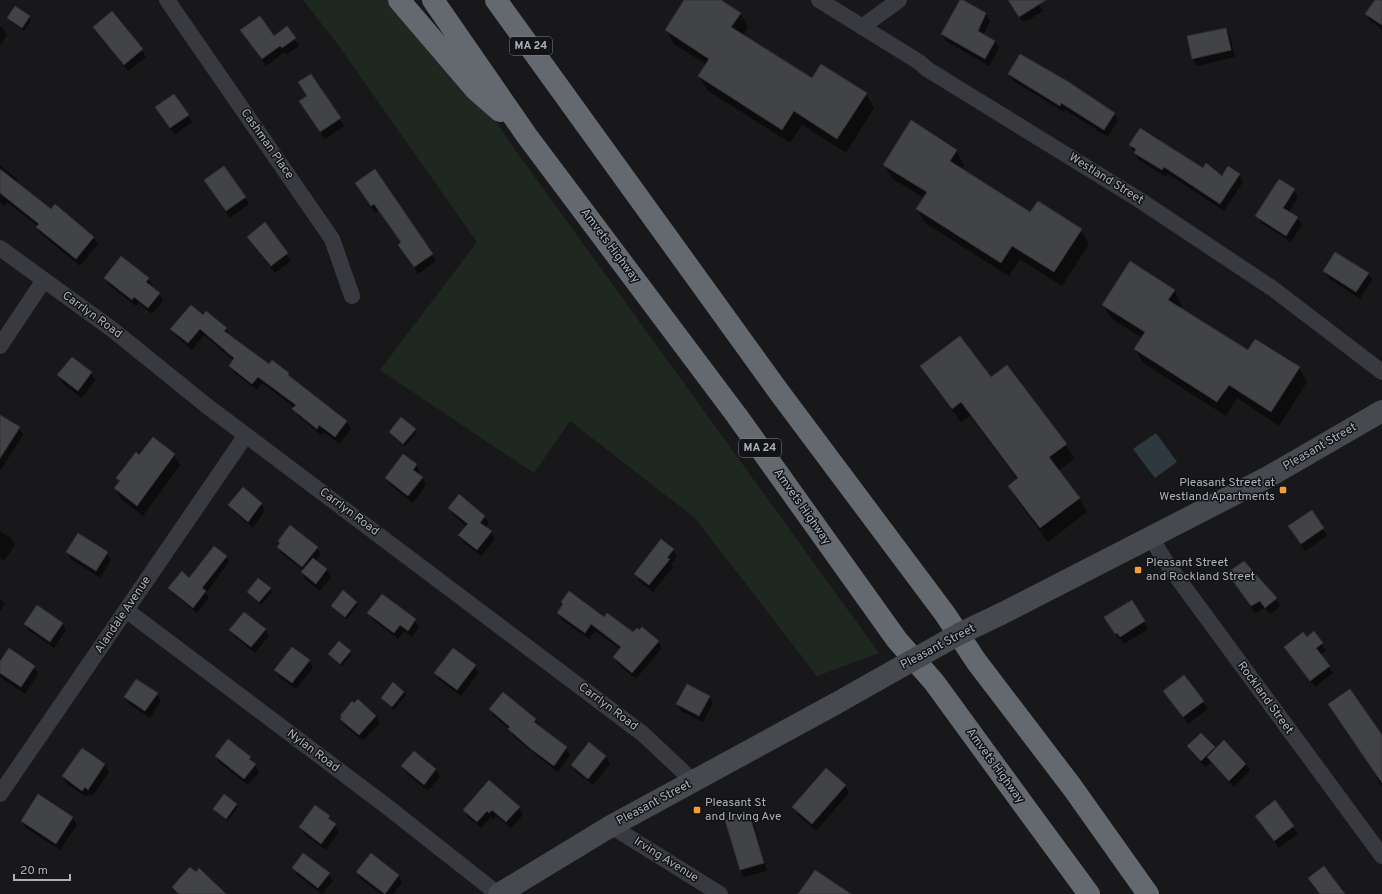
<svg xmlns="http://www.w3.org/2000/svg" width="1382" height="894" viewBox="0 0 1382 894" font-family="Overpass,sans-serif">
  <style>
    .green { fill: #1f2820 }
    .water { fill: #2d393e }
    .shadow { fill: #0007 }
    .building { fill: #424347; stroke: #323236 }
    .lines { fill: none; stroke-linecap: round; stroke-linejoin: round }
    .minor { stroke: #393a3f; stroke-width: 16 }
    .secondary { stroke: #464a4f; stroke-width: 22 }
    .motorway { stroke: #646970; stroke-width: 22 }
    .secondary-bridge { stroke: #464a4f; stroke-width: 22 }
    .poi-dot { fill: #f69c34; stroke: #131315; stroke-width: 1.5 }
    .labels { text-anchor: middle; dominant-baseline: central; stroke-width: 3; stroke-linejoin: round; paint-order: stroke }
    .shield { fill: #131315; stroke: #7d8288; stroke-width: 1 }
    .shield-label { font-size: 11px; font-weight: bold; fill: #aab1ba }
    .street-label { font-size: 12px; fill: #aab1ba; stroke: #131315 }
    .poi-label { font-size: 12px; fill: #aab1ba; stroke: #131315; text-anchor: start }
  </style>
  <rect width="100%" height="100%" fill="#18181a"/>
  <path class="green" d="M303 0H399L476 90 511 144 879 653 817 676 695 518 570 421 534 473 380 370 477 242 336 42Z"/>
  <path class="water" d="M1156 433 1177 462 1155 478 1133 449Z"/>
  <path class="shadow" d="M685 0H719L740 13 748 27 743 36 812 80 866 94 874 108 846 153 802 125 790 143 707 90 699 76 707 65 674 44 666 30Z
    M961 0 986 14 990 21 983 35 995 41 999 48 989 66 946 41 942 34Z
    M1009 0H1036L1043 11 1027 21H1022Z
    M1376 0H1382V29L1370 21 1366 14Z
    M112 12 142 50 146 57 128 71 98 34 94 27Z
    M29 17 31 20 24 31 10 21 8 18Z
    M0 26 3 28 7 35 0 46Z
    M287 28 299 46 286 55 285 52 266 66 242 31 274 37Z
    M1226 29 1230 36 1235 57 1197 66 1193 59 1188 37Z
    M1009 74 1114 113 1118 120 1108 137 1065 110 1064 112 1013 81Z
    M308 96 340 119 344 126 325 139 304 108Z
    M156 108 188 115 192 122 175 135Z
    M1130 145 1203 169 1222 177 1239 175 1243 182 1224 211 1168 174 1166 177 1139 160Z
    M956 150 964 165 961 170 1030 214 1081 230 1089 244 1062 286 1020 259 1009 276 925 223 917 209 924 198 893 179 884 165Z
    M0 165 16 178 20 185 19 186 51 211 93 237 98 244 80 266 41 234 37 227 38 226 7 202 4 206 0 202Z
    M205 181 245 198 249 204 230 218Z
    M356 184 432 254 436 261 418 274 399 245 402 243 379 210 375 213Z
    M1294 190 1298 197 1289 212 1298 218 1302 225 1291 242 1261 223 1257 216Z
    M264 224 291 261 275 273 252 244 248 237Z
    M1324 271 1368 273 1372 280 1360 299 1328 278Z
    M105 278 148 279 152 286 151 287 159 294 163 301 152 314 139 303 136 306 109 285Z
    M1174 290 1182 305 1180 308 1248 352 1299 368 1307 382 1279 426 1237 398 1226 416 1143 363 1135 349 1142 338 1112 319 1103 305Z
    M203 317 226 328 229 336 269 365 288 373 292 380 347 422 351 429 339 444 324 432 321 435 298 416 294 409 295 408 262 383 257 390 234 373 230 366 234 361 204 335 192 350 176 336 172 329Z
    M72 358 91 373 95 380 82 398 62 383 58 376Z
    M921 367 990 379 1066 445 1074 459 1058 471 1079 498 1087 512 1048 542 1017 500 1009 486 1018 480 970 416 961 422 930 381Z
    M0 418 19 428 23 435 0 471V460L19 430H17L0 456Z
    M415 429 417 432 405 446 392 435 390 432Z
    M174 455 180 465 143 516 121 499 115 488 120 482 117 478 140 456Z
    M416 465 420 472 418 475 422 478 426 485 413 503 390 485 386 478Z
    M459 495 485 517 489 524 485 528 491 532 495 539 481 556 464 543 459 536 467 526 453 515 449 508Z
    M261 503 265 510 253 528 234 512 230 505Z
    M1312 511 1327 536 1305 551 1294 533Z
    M0 532 11 538 15 545 4 561 0 558Z
    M279 541 317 548 321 554 316 561 327 570 331 577 320 591 306 580 302 573 304 571 282 554 278 547 280 544Z
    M673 550 677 557 671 564 673 567 653 592 639 581 635 574Z
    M67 552 107 553 111 560 100 578 71 559Z
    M226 556 229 562 206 593 209 598 197 613 173 594 170 588 190 579Z
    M1233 581 1276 599 1280 606 1270 615 1265 608 1255 613Z
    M270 589 272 592 261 605 250 595 248 592Z
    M382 595 415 620 419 627 412 637 404 631 398 639 373 620 369 613Z
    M0 598 5 604 0 611Z
    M1132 601 1148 629 1124 644 1121 639 1120 640 1109 624Z
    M356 602 358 605 347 619 334 609 332 606Z
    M558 613 604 618 634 634 658 641 662 648 636 679 618 664 614 657 620 649 595 631 589 639 562 620Z
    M62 623 66 630 54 648 29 631 25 624Z
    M265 629 269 636 255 653 235 637 231 630Z
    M1314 633 1326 651 1320 655 1333 673 1315 687 1285 648 1307 639Z
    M350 651 352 654 342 666 331 657 329 654Z
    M0 657 3 659 34 667 38 674 25 694 0 677Z
    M309 661 313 668 296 689 279 677 275 670Z
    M475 666 479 673 461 696 439 680 435 673Z
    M1184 676 1208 709 1188 724 1169 698Z
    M404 692 406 695 394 710 384 701 382 698Z
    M503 693 536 720 540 727 566 748 570 755 558 772 537 756 513 736 509 729 494 716 490 709Z
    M157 694 161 701 150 718 129 704 125 697Z
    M709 696 713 703 703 722 681 711 677 704Z
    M358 701 376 716 380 723 363 741 345 726 341 720 342 718 341 716Z
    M1329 705 1382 737V787L1376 777 1378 776Z
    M1224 742 1246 764 1250 771 1234 787 1211 762 1206 767 1192 753 1188 746 1214 748 1215 750Z
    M82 750 105 765 109 772 93 796 89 794 86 797 67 784 63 777Z
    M414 752 436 770 440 777 428 791 406 773 402 766Z
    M216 756 250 757 259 772 248 785 220 763Z
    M606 757 610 764 593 785 576 772 572 765Z
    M845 786 849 793 816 831 798 815 794 808Z
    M39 795 73 818 77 825 60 850 26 828 22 821Z
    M1275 802 1298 834 1279 848 1260 823Z
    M236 804 238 807 228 821 216 812 214 809Z
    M315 807 329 817 339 832 326 850 304 834 300 827Z
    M519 808 523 815 511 828 496 816 494 819 491 817 481 828 468 817 464 810Z
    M749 814 753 821 767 871 744 877 740 870Z
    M293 868 329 874 333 881 322 894 297 875Z
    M357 872 398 876 402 883 393 894H381L361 879Z"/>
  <path class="building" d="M684 0H721L741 13 731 27 812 78 821 64 867 93 837 139 794 111 782 130 698 76 709 59 665 30Z
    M960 0H963L986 13 978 31 995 41 985 59 941 34Z
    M1008 0H1046L1019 17Z
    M1375 0H1382V25L1365 14Z
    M15 6 30 16 22 28 7 18Z
    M112 11 143 49 124 65 93 27Z
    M260 16 274 36 287 26 296 38 282 48 280 46 262 59 240 30Z
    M1226 28 1231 50 1192 59 1187 36Z
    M1020 54 1067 81 1115 113 1104 130 1061 103 1060 106 1008 74Z
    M311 74 341 118 320 132 299 101 307 96 298 82Z
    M174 94 189 115 170 128 155 107Z
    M911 120 957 150 950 161 1030 212 1038 201 1082 229 1054 272 1012 246 1001 263 916 209 927 192 883 165Z
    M1140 128 1203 168 1206 163 1222 176 1228 166 1240 174 1220 204 1164 167 1162 170 1134 153 1136 149 1129 145Z
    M224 166 246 197 226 211 204 180Z
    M0 169 51 209 55 204 94 237 76 259 36 227 39 224 0 193Z
    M375 169 433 254 414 267 398 245 401 242 374 204 371 206 355 183Z
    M1279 179 1295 189 1283 208 1298 217 1286 236 1255 216Z
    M265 222 288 253 271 266 247 237Z
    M1335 252 1369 273 1356 292 1323 271Z
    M121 256 149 278 146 282 160 293 148 308 134 297 132 300 104 278Z
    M1130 261 1175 290 1168 300 1248 350 1255 339 1300 367 1271 412 1229 385 1217 402 1134 349 1145 332 1102 305Z
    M191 305 203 315 206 311 227 328 224 331 269 364 272 360 289 373 288 375 347 421 335 437 319 425 317 429 292 409 296 405 258 377 252 384 229 366 234 358 200 329 188 343 170 329Z
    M960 336 991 377 1007 365 1067 444 1049 457 1080 498 1040 528 1008 486 1018 478 961 402 952 409 920 366Z
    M72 357 92 372 78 391 57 375Z
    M0 415 20 427 0 458Z
    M401 417 416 429 403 444 389 432Z
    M153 437 175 454 137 506 114 488 120 481 116 478 136 452 139 455Z
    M403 454 417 464 413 470 423 477 408 496 385 478Z
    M243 487 262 503 248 522 228 505Z
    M459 494 485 516 480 523 492 531 477 550 458 535 468 524 448 508Z
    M1312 510 1324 528 1301 544 1288 526Z
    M290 525 318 547 302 567 277 547 280 543 278 541Z
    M78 533 108 552 96 571 66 552Z
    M661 539 674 549 667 558 670 559 649 585 634 574Z
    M214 546 227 556 202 588 206 591 193 608 168 588 182 571 189 578Z
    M313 558 327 569 316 584 301 572Z
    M1244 561 1277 598 1265 608 1260 601 1251 606 1227 573Z
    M258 578 271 588 259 602 247 592Z
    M343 590 357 602 345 617 331 606Z
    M569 591 604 617 607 613 633 632 637 628 639 630 642 627 659 641 632 673 613 657 621 647 591 624 585 633 557 613 563 604 561 602Z
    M382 594 416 619 408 631 400 625 394 633 367 613Z
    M1132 600 1145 621 1120 637 1117 633 1115 634 1104 617Z
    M37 605 63 623 50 642 24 624Z
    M244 612 266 629 251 647 229 630Z
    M1314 631 1323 643 1316 648 1330 666 1310 681 1284 647 1303 632 1307 637Z
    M339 641 351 651 340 664 328 654Z
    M292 647 310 660 292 683 274 670Z
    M9 648 35 666 21 687 0 673V661Z
    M453 648 476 665 457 690 434 673Z
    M1184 675 1204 701 1183 717 1163 691Z
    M136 679 158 693 145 711 124 697Z
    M393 682 404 692 392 707 381 698Z
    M687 684 710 696 699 716 676 704Z
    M1350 689 1382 735V783L1328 704Z
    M503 692 536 719 534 722 567 747 554 766 531 749 508 729 510 727 489 709Z
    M358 699 376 716 359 735 340 719 342 717 340 716 352 701 354 703Z
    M1201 733 1215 747 1201 761 1187 746Z
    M228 739 251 757 249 759 256 764 244 779 215 756Z
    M1224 740 1246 764 1229 781 1207 757Z
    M589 742 606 756 588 779 571 765Z
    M82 748 105 764 88 790 85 787 82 791 62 776Z
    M414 751 436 769 424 785 401 766Z
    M826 768 846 785 812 824 792 807Z
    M489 780 520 807 506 822 492 810 489 813 487 811 477 822 463 810Z
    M38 794 73 817 56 844 21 821Z
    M224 794 237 804 226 819 213 809Z
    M1275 800 1294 826 1274 841 1255 816Z
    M315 805 330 816 328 818 336 824 321 844 299 827Z
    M749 813 764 863 740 870 725 820Z
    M303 853 330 873 318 888 292 868Z
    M371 853 399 875 385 894 356 872Z
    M1324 866 1345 894H1320L1308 878Z
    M190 867 196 872 199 868 226 894H179L172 887Z
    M815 870 851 894H798Z"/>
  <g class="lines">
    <path class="minor" d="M167 0 332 239 352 296
      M819 0 919 62 927 69 1138 199 1272 288 1382 372
      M862 27 899 0
      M0 248 113 330 207 406 643 734 694 782
      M0 346 44 280
      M1151 538 1168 565 1382 856
      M126 610 385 805 498 894
      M0 794 246 435
      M611 826 720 894"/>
    <path class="secondary" d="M1001 614 1268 477 1382 411
      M499 894 611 826 835 704"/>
    <path class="motorway" d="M399 0 476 90 500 111
      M433 0 527 136 737 416 897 640 934 682 1028 811 1089 894
      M496 0 779 392 945 614 976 661 1072 787 1148 894"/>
    <path class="secondary-bridge" d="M835 704 959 634 1001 614"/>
  </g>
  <g class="poi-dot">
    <rect x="1279" y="486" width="8" height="8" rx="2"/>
    <rect x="1134" y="566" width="8" height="8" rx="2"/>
    <rect x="693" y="806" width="8" height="8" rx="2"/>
  </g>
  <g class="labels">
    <g class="shield">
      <rect x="510" y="37" width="42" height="18" rx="3"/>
      <rect x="739" y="439" width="42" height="18" rx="3"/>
    </g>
    <g class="shield-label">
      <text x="531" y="46">MA 24</text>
      <text x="760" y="448">MA 24</text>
    </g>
    <g class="street-label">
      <text transform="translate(267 144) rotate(55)">Cashman Place</text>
      <text transform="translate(1106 179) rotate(32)">Westland Street</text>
      <text transform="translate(610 246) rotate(53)">Amvets Highway</text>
      <text transform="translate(92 315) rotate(36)">Carrlyn Road</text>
      <text transform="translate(1320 447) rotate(-30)">Pleasant Street</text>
      <text transform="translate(802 507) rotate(55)">Amvets Highway</text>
      <text transform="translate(349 512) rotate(37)">Carrlyn Road</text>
      <text transform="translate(123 615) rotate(-56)">Alandale Avenue</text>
      <text transform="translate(938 647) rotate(-28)">Pleasant Street</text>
      <text transform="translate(1265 698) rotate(54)">Rockland Street</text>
      <text transform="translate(608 707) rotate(37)">Carrlyn Road</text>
      <text transform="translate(313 751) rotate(37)">Nylan Road</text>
      <text transform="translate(995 766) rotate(54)">Amvets Highway</text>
      <text transform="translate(654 803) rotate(-28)">Pleasant Street</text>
      <text transform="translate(666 860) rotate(32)">Irving Avenue</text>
    </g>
    <g class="poi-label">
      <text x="1275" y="483" text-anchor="end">Pleasant Street at<tspan x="1275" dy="14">Westland Apartments</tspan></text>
      <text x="1146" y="563">Pleasant Street<tspan x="1146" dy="14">and Rockland Street</tspan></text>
      <text x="705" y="803">Pleasant St<tspan x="705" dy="14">and Irving Ave</tspan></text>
    </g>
  </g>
  <path d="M14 874v6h56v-6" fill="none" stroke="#aab1ba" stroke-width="2"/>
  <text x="20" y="874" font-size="12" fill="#aab1ba" stroke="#131315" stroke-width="3" paint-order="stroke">20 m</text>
</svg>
